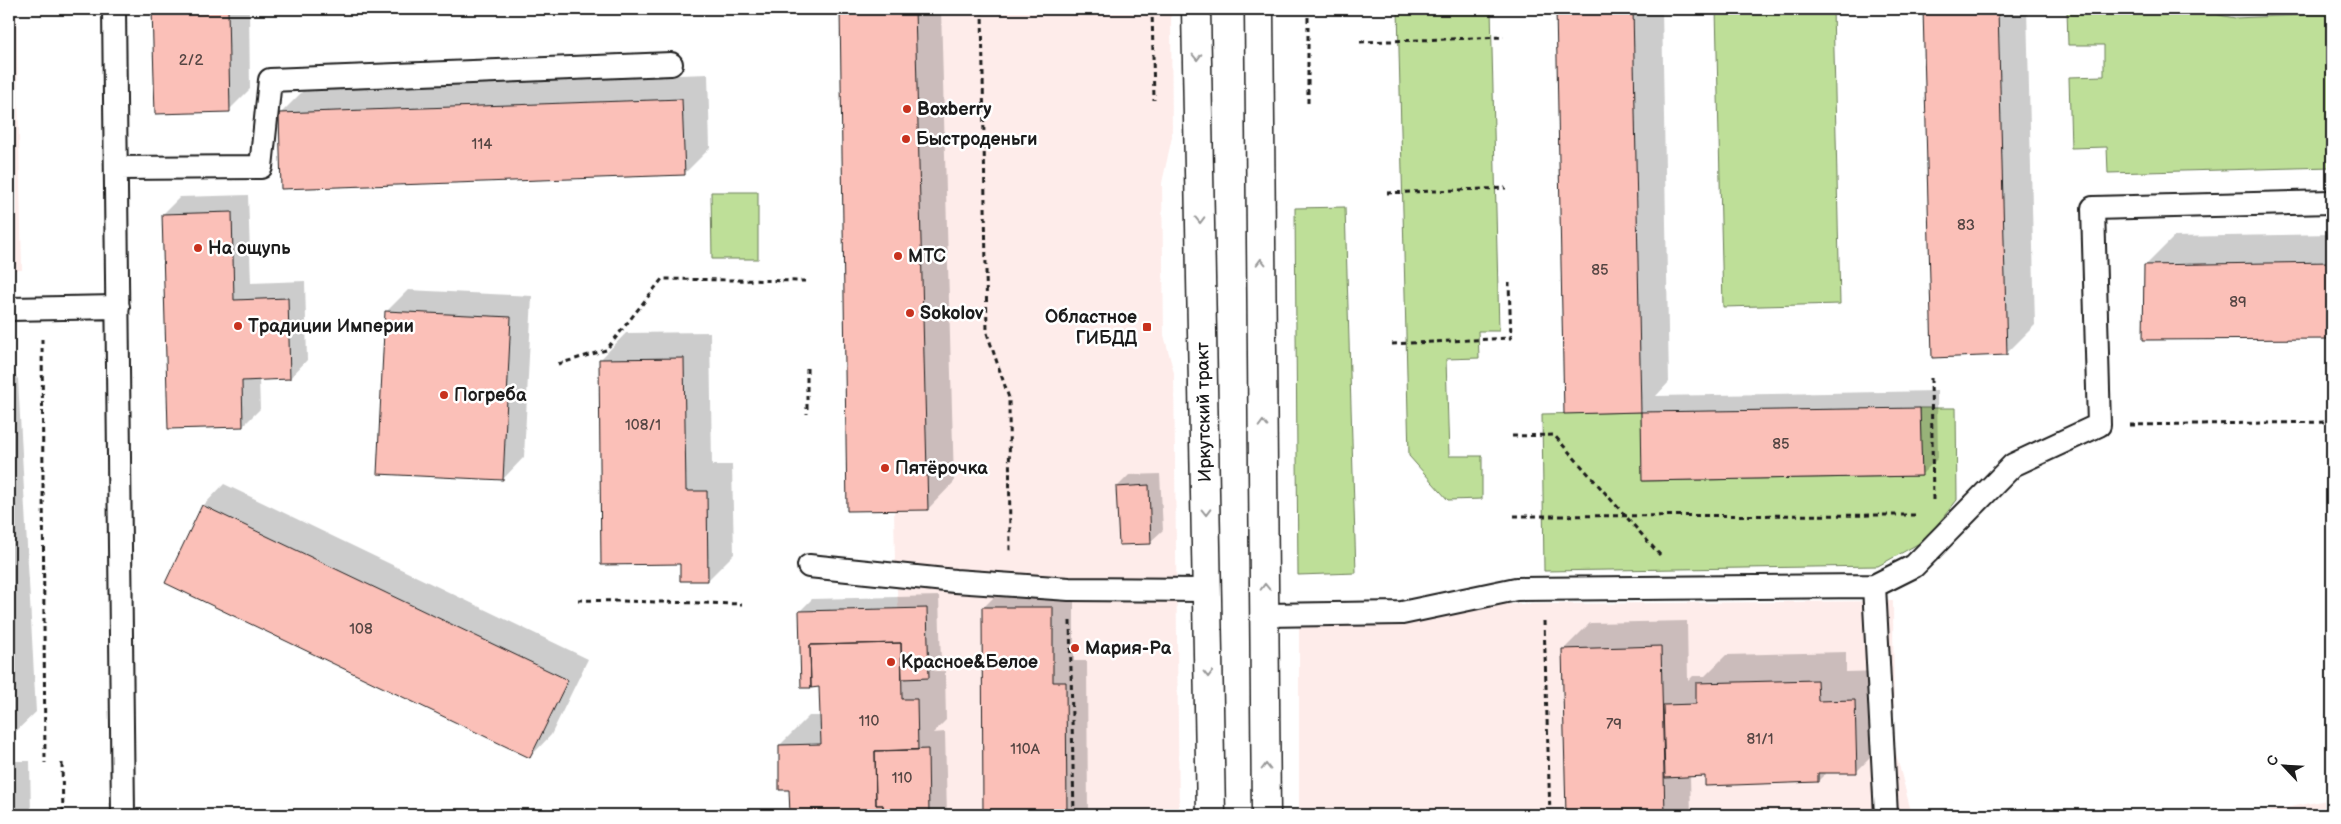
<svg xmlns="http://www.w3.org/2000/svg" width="2341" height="824" viewBox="0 0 2341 824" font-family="'Balsamiq Sans',sans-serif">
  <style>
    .built { fill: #feecea }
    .green { fill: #bedf98; stroke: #6d7e5a }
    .shadow { fill: #0003 }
    .building { fill: #fbc0b8; stroke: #1c1c1c }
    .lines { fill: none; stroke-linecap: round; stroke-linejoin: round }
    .service-casing { stroke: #1c1c1c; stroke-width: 26 }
    .primary-casing { stroke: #1c1c1c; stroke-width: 31 }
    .path { stroke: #1c1c1c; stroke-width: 3; stroke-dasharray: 5 4; stroke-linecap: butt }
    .service { stroke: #fff; stroke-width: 22 }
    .primary { stroke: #fff; stroke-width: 28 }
    .oneway { stroke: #999 }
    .poi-dot { fill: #c8321e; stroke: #fff; stroke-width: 2 }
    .labels { text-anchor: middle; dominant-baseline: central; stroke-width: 5; stroke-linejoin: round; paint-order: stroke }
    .number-label { font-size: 15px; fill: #544543 }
    .poi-label { font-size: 18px; font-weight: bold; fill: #1c1c1c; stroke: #fff; text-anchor: start }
    .street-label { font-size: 18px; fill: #1c1c1c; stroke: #fff }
  </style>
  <rect width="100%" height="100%" fill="#fff"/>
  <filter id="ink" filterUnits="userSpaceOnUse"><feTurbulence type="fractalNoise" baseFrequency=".02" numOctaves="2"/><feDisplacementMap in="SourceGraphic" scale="10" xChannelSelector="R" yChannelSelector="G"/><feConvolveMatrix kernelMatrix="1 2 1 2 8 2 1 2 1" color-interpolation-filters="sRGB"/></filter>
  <g filter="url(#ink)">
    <path class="built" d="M9 9H16L22 270H9Z
      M915 9H1171L1172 137 1162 183 1164 335 1174 373 1179 815H883V805L902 699 901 643 895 565 894 510 928 509Z
      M1893 601 1894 746 1912 815H1299V606Z
      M2332 799V815H2249Z"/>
    <path class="green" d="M1398 9H1491L1499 331H1478L1479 358 1446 359 1449 456H1482V499L1448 500 1409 456Z
      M1716 9H1833L1840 304 1723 307Z
      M2067 9H2207L2219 15 2235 18 2303 15 2319 9H2332V167L2108 173 2107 147 2071 148 2069 77 2104 76V45H2068Z
      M711 192H758V259H712Z
      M1345 207 1356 573 1298 575 1295 208Z
      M1920 408H1956L1957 500 1925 540 1878 566 1544 571 1542 414 1641 412 1643 481 1921 476Z"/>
    <path class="shadow" d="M153 9H249L250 89 229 110 156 113Z
      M841 9H941L954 482 928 509 848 510Z
      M1558 9H1662L1669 382 1656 396 1937 391 1938 458 1921 475 1643 480 1642 409 1641 411 1566 412Z
      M1924 9H2027L2035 325 2006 354 1933 356Z
      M708 74 710 148 684 174 280 114 306 88Z
      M248 195 251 283 305 281 307 360 290 378 259 379 260 409 243 426 163 214 180 197Z
      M2332 234V338H2145V266L2174 237Z
      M408 290 532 296 524 457 503 479 386 312Z
      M710 332 712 465H732L734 554 708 580 681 563 600 360 626 333Z
      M9 368 18 379 36 712 9 738Z
      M1160 474 1163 530 1150 542 1117 487 1129 475Z
      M224 484 588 659 551 735 530 757 166 583 203 506Z
      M1005 586H1074V661H1087L1088 815H984L983 608Z
      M939 596 941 664 934 671H945L946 720 933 733 945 732 947 815H791L790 788 780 745 809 716H821L820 686 800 611 812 599Z
      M1687 621 1688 681 1693 676H1705L1726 655 1846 652V672L1884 671 1886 742 1857 771 1827 772 1818 781 1690 776 1691 815H1567L1564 649 1590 623Z
      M9 761H30L31 815H9Z"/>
    <path class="building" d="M152 9H228L230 112 155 114Z
      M840 9H915L928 510 847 511Z
      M1556 9H1633L1641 412 1564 414Z
      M1923 9H1998L2007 355 1932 358Z
      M682 99 685 175 281 189 279 113Z
      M232 212 234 300 288 298 290 379 242 381 243 427 168 429 162 214Z
      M2332 262V339L2143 340 2144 265Z
      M385 311 511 317 503 480 377 474Z
      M684 358 686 491H707L708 581H680V564L601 565 599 359Z
      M1920 408 1922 476 1642 481 1641 412Z
      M1149 485 1151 544 1119 545 1116 487Z
      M202 505 568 680 530 758 165 583Z
      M982 607H1053V682H1066L1067 815H983Z
      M927 608 929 678 902 679 901 643 810 645 811 688H801L799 611Z
      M901 643 902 699H917L918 750 875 751 876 805H883V815H790L789 790H779V745L821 744 819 687 811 688 810 645Z
      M1661 646 1665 815H1566L1562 649Z
      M1817 680 1818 701 1855 700 1857 773H1818V782L1705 786V776L1665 778 1663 705 1696 704V683Z
      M928 749 929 815H883V805H876L875 751Z"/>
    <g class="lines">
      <defs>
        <path id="service" d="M114 9 123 815
          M116 168 261 167 270 80 671 64
          M9 309 118 307
          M809 566 955 581 1069 589 1207 590
          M1874 586 1886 815
          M1265 615 1402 613 1516 589 1874 586 1914 566 2013 465 2099 425 2093 208 2332 202"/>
        <path id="primary" d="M1196 9 1211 815
          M1259 9 1266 815"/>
      </defs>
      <use href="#service" class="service-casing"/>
      <use href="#primary" class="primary-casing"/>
      <path class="path" d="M982 9 987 333 1009 398 1010 554
        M1152 9 1154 100
        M1360 42 1504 37
        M1308 103V9
        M1387 193 1506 188
        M42 339 45 763
        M1392 344 1511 338 1509 283
        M558 364 606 350 662 279 805 281
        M807 368V414
        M1931 378 1933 500
        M2130 425 2332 422
        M1512 436 1554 435 1660 555
        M1514 516 1919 515
        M578 600 742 604
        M1070 621 1074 815
        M1544 621 1550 815
        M62 763 63 815"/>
      <use href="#service" class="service"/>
      <use href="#primary" class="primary"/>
    </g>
    <defs><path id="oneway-chevron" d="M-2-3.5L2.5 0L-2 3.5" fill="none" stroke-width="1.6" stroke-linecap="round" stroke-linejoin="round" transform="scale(1.25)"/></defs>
    <g class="oneway">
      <use href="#oneway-chevron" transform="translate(1197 57) rotate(89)"/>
      <use href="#oneway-chevron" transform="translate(1200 220) rotate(89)"/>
      <use href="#oneway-chevron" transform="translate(1261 262) rotate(-91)"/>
      <use href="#oneway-chevron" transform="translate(1263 424) rotate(-91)"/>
      <use href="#oneway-chevron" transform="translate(1206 512) rotate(89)"/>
      <use href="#oneway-chevron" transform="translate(1265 587) rotate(-91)"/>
      <use href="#oneway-chevron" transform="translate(1208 674) rotate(89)"/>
      <use href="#oneway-chevron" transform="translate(1266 767) rotate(-90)"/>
    </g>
  </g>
  <g class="poi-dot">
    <circle cx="907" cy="109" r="5"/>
    <circle cx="906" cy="139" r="5"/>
    <circle cx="198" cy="248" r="5"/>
    <circle cx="898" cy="256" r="5"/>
    <circle cx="910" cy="313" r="5"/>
    <circle cx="238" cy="326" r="5"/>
    <rect x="1142" y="322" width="10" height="10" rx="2.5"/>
    <circle cx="444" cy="395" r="5"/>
    <circle cx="885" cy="468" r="5"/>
    <circle cx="1075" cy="648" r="5"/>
    <circle cx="891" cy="662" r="5"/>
  </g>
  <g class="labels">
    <g class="number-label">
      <text x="191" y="60">2/2</text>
      <text x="482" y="144">114</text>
      <text x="1966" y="225">83</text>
      <text x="1600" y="270">85</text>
      <text x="2238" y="302">89</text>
      <text x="643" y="425">108/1</text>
      <text x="1781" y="444">85</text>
      <text x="361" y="629">108</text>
      <text x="869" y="721">110</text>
      <text x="1614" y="724">79</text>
      <text x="1760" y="739">81/1</text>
      <text x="1025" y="749">110А</text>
      <text x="902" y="778">110</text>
    </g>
    <g class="poi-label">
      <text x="917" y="109">Boxberry</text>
      <text x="916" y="139">Быстроденьги</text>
      <text x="208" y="248">На ощупь</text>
      <text x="908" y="256">МТС</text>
      <text x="920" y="313">Sokolov</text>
      <text x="1137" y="317" text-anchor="end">Областное<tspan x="1137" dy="21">ГИБДД</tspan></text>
      <text x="248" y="326">Традиции Империи</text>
      <text x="454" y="395">Погреба</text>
      <text x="895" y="468">Пятёрочка</text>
      <text x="1085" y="648">Мария-Ра</text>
      <text x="901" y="662">Красное&amp;Белое</text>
    </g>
    <g class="street-label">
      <text transform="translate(1204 412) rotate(-91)">Иркутский тракт</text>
    </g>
  </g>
  <rect width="2341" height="824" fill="none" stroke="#fff" stroke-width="30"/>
  <rect x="15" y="15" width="2311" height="794" fill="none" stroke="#1c1c1c" stroke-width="2" filter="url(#ink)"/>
  <g transform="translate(2284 766) rotate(295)" stroke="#ffffff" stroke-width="4" paint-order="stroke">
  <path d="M0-4L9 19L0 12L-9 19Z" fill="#1c1c1c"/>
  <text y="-8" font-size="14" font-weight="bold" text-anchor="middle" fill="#1c1c1c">С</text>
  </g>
</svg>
